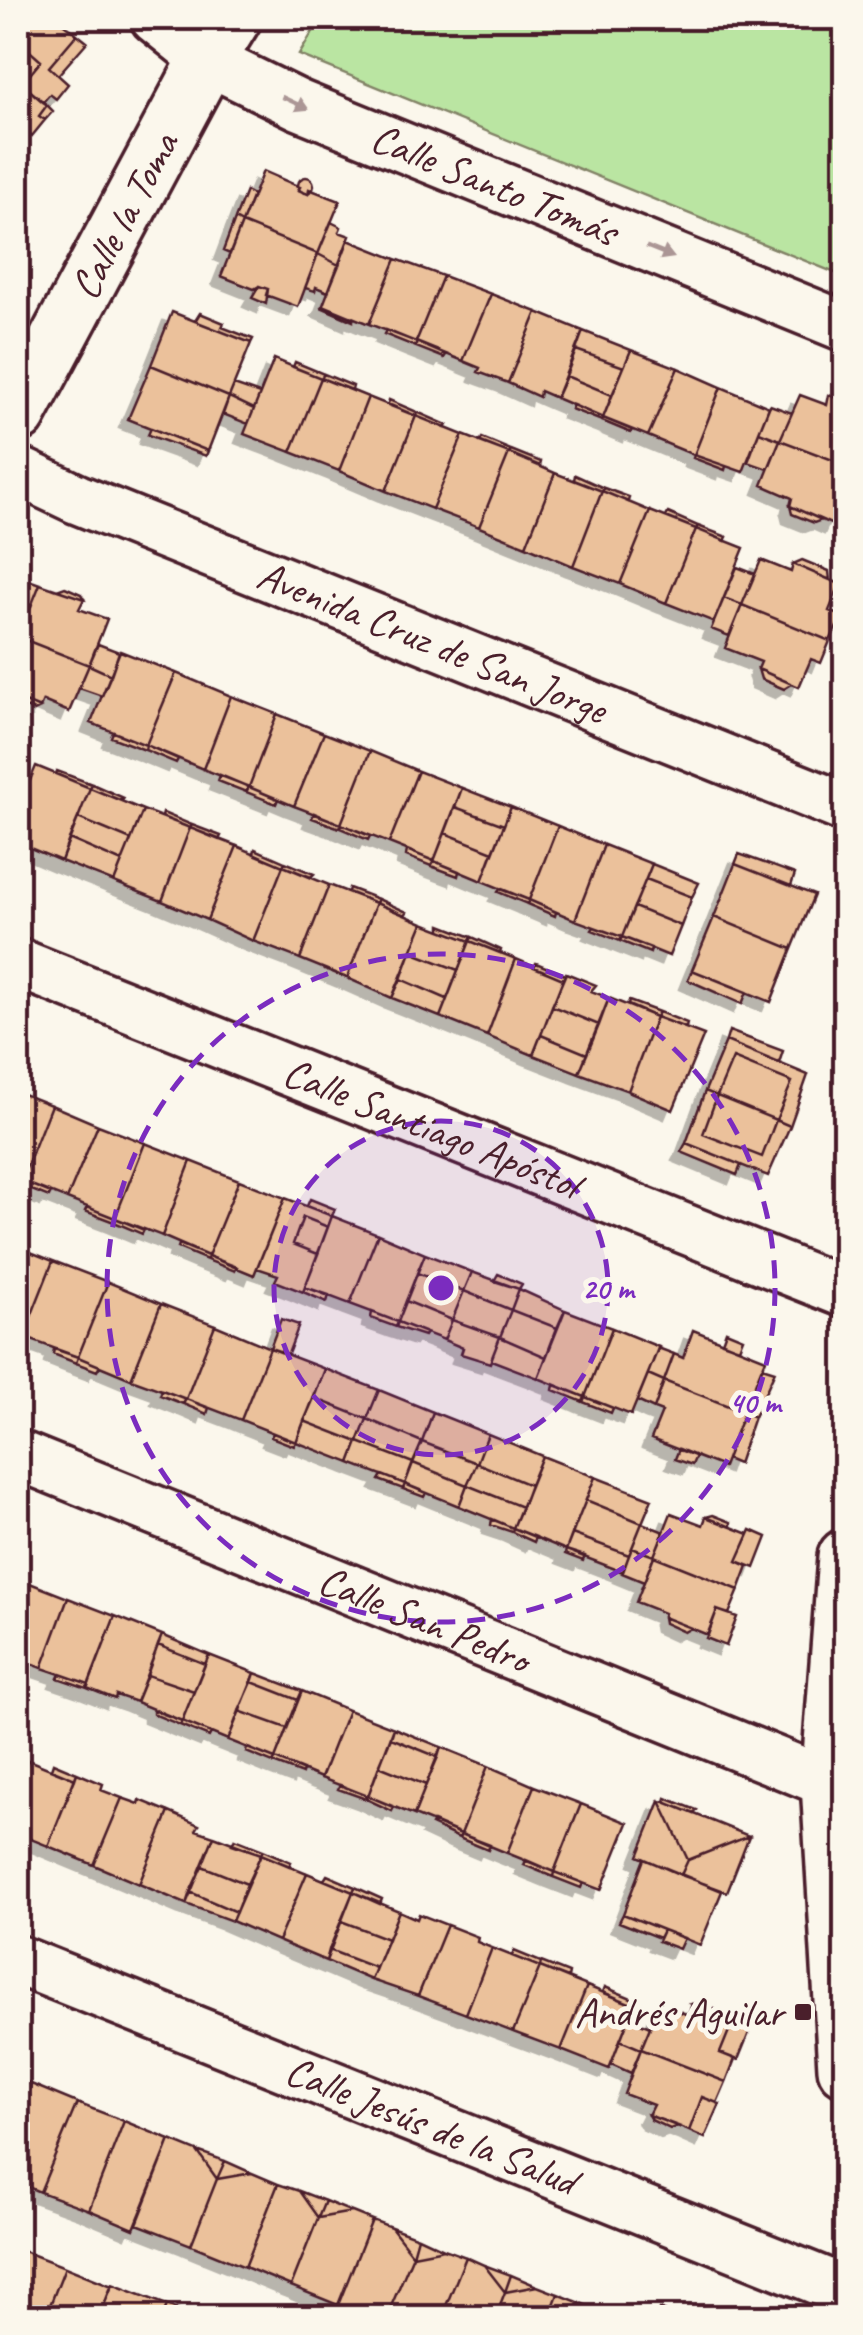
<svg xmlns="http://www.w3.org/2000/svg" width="863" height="2335" viewBox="0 0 863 2335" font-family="Caveat,sans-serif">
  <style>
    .green { fill: #bae5a2; stroke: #828266; stroke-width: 2.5 }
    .building { fill: #ebc19b; stroke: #4a1f2b; stroke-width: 2.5; filter: url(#shadow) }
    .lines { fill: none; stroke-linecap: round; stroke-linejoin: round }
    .minor-casing { stroke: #4a1f2b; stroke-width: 55 }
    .tertiary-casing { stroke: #4a1f2b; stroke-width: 62 }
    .secondary-casing { stroke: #4a1f2b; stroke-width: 62 }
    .minor { stroke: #fbf7ec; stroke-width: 48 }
    .tertiary { stroke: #fbf7ec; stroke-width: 55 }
    .secondary { stroke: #fbf7ec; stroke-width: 55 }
    .oneway { fill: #ab9695 }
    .ring { fill: none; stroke: #7b2cbf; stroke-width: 5; stroke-dasharray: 18 12 }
    .poi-dot { fill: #4a1f2b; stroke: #fbf7ec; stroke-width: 4 }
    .labels { text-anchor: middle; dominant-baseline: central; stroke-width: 10; stroke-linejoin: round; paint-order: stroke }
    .street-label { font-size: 42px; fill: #4a1f2b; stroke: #fbf7ec }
    .poi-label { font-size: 42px; fill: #4a1f2b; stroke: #fbf7ec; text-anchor: end }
    .centre { fill: #7b2cbf; stroke: #fbf7ec; stroke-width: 5 }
    .ring-label { font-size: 30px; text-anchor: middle; font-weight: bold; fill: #7b2cbf; stroke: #fbf7ec; stroke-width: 10; stroke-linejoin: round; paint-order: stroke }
  </style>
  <defs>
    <filter id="shadow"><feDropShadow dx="-9" dy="9" stdDeviation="0" flood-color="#0004"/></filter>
  </defs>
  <rect width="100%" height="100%" fill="#fbf7ec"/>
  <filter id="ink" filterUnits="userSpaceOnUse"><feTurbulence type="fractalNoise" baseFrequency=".01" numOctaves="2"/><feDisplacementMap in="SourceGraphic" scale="20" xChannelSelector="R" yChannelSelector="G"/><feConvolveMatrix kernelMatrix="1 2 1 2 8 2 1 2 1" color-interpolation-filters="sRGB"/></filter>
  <g filter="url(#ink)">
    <path class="green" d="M321 18H845V277L299 55Z"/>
    <path class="building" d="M18 18H56L77 34 49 67 68 84 56 99 50 94 43 102 22 84 41 61 24 46 18 53Z
      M77 34 87 42 58 75 49 67Z
      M24 46 41 61 22 84 18 81V53Z
      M26 87 47 105 39 116 45 120 32 136 19 125 18 127V98Z
      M47 105 53 111 45 120 39 116Z
      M19 125 30 134 18 150V127Z
      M263 171 300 187 298 190 308 194 309 189 340 201 318 254 242 223Z
      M298 185a8 8 0 1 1 16 0a8 8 0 1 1-16 0Z
      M246 191 253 195 242 223 235 219Z
      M235 219 242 223 230 254 223 251Z
      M331 222 341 227 339 232 350 236 339 265 318 254Z
      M242 223 318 254 298 307 266 295 268 289 259 286 254 289 221 276Z
      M348 240 396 259 369 324 323 305Z
      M318 254 339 265 328 292 316 287 315 291 305 288Z
      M396 259 443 276 416 342 369 324Z
      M443 276 491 294 463 361 416 342Z
      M259 286 268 289 266 304 252 298Z
      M491 294 537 312 508 383 478 372 480 368 463 361Z
      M323 305 353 318V321L321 307Z
      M172 312 251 343 229 397 151 365Z
      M537 312 583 331 556 398 540 391 539 397 508 383Z
      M200 313 224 323 222 327 253 339 251 343 195 321Z
      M386 330 416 342V347L384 334Z
      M583 331 631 350 624 367 576 350Z
      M416 342 446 355 444 358 416 347Z
      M576 350 624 367 612 395 566 376Z
      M631 350 678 368 648 436 603 418Z
      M274 359 321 378 291 452 244 434Z
      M295 362 324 374 321 378 293 367Z
      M151 365 229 397 208 451 128 419Z
      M678 368 721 387 694 455 648 436Z
      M324 374 353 386 352 390 321 378Z
      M566 376 612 395 603 418 556 398Z
      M321 378 368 397 339 471 291 452Z
      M234 385 260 394 254 409 229 397Z
      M721 387 769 407 743 472 694 455Z
      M800 395 827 405 829 395 846 402V465L780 440Z
      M229 397 254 409 248 424 223 414Z
      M368 397 416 416 386 491 339 471Z
      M389 400 417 412 416 416 388 404Z
      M573 405 603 418 602 421 571 409Z
      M770 405 792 413 780 440 759 432Z
      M417 412 447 425 445 428 416 416Z
      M416 416 463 435 432 509 386 491Z
      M603 418 632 430 631 433 602 421Z
      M151 428 208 451 206 456 148 435Z
      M759 432 780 440 768 469 748 462Z
      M463 435 509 453 479 527 432 509Z
      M482 438 511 450 509 453 480 442Z
      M780 440 846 465V496L833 525 790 506 792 498 762 485Z
      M511 450 541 462 540 466 509 453Z
      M509 453 555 473 526 546 479 527Z
      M694 455 726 466 725 470 693 458Z
      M555 473 602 491 573 566 526 546Z
      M575 475 604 488 602 491 574 480Z
      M604 488 629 497 628 502 602 491Z
      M602 491 650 511 620 584 573 566Z
      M790 506 822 520 814 523 792 514Z
      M650 511 696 529 666 603 620 584Z
      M668 513 698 526 696 529 666 517Z
      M698 526 727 537 725 541 696 529Z
      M696 529 744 548 714 622 666 603Z
      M761 560 791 572 793 564 840 584 829 611 842 616 830 641 742 605Z
      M802 560 829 571 830 580 793 564Z
      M737 567 755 574 742 605 724 598Z
      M23 578 40 584 28 614 18 611V590Z
      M40 584 84 599 79 609 107 619 89 665 18 637V611L28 614Z
      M65 587 81 594 84 599 57 590Z
      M724 598 742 605 729 636 711 629Z
      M742 605 830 641 821 663 811 659 799 687 758 669 761 662 725 648Z
      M18 637 89 665 69 712 43 701 40 708 18 699Z
      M98 644 119 652 111 675 89 665Z
      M120 651 176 673 146 745 91 723Z
      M89 665 111 675 102 696 79 688Z
      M758 669 792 684 784 689 761 679Z
      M176 673 231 696 203 769 146 745Z
      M231 696 277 714 249 787 203 769Z
      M18 699 40 708 34 711 18 704Z
      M277 714 324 733 294 806 249 787Z
      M113 732 146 745 145 750 111 737Z
      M324 733 370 751 341 824 294 806Z
      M146 745 178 759 176 763 145 750Z
      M370 751 418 771 389 843 341 824Z
      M36 766 90 788 61 861 18 843V809Z
      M57 771 92 784 90 788 56 774Z
      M418 771 462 788 434 861 389 843Z
      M220 775 249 787 246 792 218 781Z
      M92 784 124 798 122 801 90 788Z
      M249 787 278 799 276 804 246 792Z
      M90 788 143 810 131 840 78 818Z
      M462 788 511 807 504 825 455 807Z
      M455 807 504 825 493 852 445 833Z
      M511 807 558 826 529 900 482 881Z
      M143 810 190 828 162 901 114 882Z
      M163 813 192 825 190 828 162 817Z
      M314 813 341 824 340 828 312 818Z
      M78 818 131 840 122 862 69 839Z
      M341 824 370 836 368 840 340 828Z
      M192 825 221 836 219 840 190 828Z
      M558 826 604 845 575 920 529 900Z
      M190 828 237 846 207 920 162 901Z
      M445 833 493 852 482 881 434 861Z
      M69 839 122 862 114 882 61 861Z
      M604 845 652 864 622 937 575 920Z
      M237 846 283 866 253 941 207 920Z
      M255 849 285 862 283 866 254 854Z
      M407 850 434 861 431 866 406 856Z
      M739 854 795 874 791 886 735 864Z
      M434 861 459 871 458 876 431 866Z
      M285 862 314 874 311 877 283 866Z
      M652 864 699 883 692 897 646 879Z
      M735 864 814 895 792 949 714 917Z
      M283 866 329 885 300 959 253 941Z
      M646 879 692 897 681 926 634 907Z
      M329 885 376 903 347 978 300 959Z
      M349 888 378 899 376 903 348 892Z
      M500 889 529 900 527 904 498 892Z
      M378 899 407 912 405 915 376 903Z
      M529 900 556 912 555 916 527 904Z
      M376 903 423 923 392 998 347 978Z
      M634 907 681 926 669 956 622 937Z
      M714 917 792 949 771 1002 692 970Z
      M423 923 470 941 458 970 411 952Z
      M441 925 472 937 470 941 441 930Z
      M594 927 622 937 620 941 592 930Z
      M472 937 501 950 500 953 470 941Z
      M622 937 651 948 650 953 620 941Z
      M470 941 516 959 487 1036 440 1017Z
      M411 952 458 970 447 999 401 979Z
      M516 959 563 979 533 1055 487 1036Z
      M536 963 565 975 563 979 534 967Z
      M692 970 747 992 742 1004 688 980Z
      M566 973 596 985 591 991 609 998 599 1025 552 1006Z
      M401 979 447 999 440 1017 392 998Z
      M609 998 656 1017 628 1091 579 1073Z
      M629 1001 659 1012 656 1017 628 1005Z
      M552 1006 599 1025 587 1054 541 1035Z
      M659 1012 687 1023 686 1028 656 1017Z
      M656 1017 704 1035 673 1110 628 1091Z
      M729 1031 783 1051 779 1063 726 1041Z
      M541 1035 587 1054 579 1073 533 1055Z
      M726 1041 808 1075 790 1126 776 1120 792 1082 733 1058 717 1096 705 1091Z
      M733 1058 792 1082 776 1120 717 1096Z
      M705 1091 717 1096 703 1134 762 1157 776 1120 790 1126 768 1176 686 1143Z
      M18 1092 51 1105 21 1181 18 1179Z
      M717 1096 776 1120 762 1157 703 1134Z
      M51 1105 98 1125 67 1199 21 1181Z
      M98 1125 145 1143 115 1218 67 1199Z
      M145 1143 191 1161 162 1236 115 1218Z
      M686 1143 741 1165 737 1175 681 1152Z
      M191 1161 239 1180 208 1256 162 1236Z
      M239 1180 285 1198 254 1275 208 1256Z
      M21 1181 51 1193 49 1197 19 1185Z
      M285 1198 332 1216 328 1227 303 1217 293 1244 318 1254 303 1292 275 1281 278 1275 257 1268Z
      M310 1199 335 1209 332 1216 307 1206Z
      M87 1207 115 1218 114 1222 85 1211Z
      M332 1216 378 1234 350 1304 305 1287Z
      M303 1217 328 1227 318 1254 293 1244Z
      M115 1218 144 1230 142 1234 114 1222Z
      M378 1234 425 1254 398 1322 350 1304Z
      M179 1244 208 1256 207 1260 178 1248Z
      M18 1247 53 1261 23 1337 18 1335Z
      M425 1254 472 1272 464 1291 417 1273Z
      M208 1256 237 1267 235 1271 207 1260Z
      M53 1261 108 1282 78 1357 23 1337Z
      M472 1272 519 1289 511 1310 464 1291Z
      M417 1273 464 1291 452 1320 406 1301Z
      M498 1274 522 1284 519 1289 494 1281Z
      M108 1282 161 1304 131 1379 78 1357Z
      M305 1287 329 1295 327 1302 303 1292Z
      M519 1289 565 1310 557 1328 511 1310Z
      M464 1291 511 1310 500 1337 452 1320Z
      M406 1301 452 1320 444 1340 398 1322Z
      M161 1304 215 1325 186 1399 131 1379Z
      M511 1310 557 1328 546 1357 500 1337Z
      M565 1310 612 1328 585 1397 538 1378Z
      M372 1312 398 1322 396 1327 371 1318Z
      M281 1319 299 1325 288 1354 270 1348Z
      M452 1320 500 1337 490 1363 461 1354 463 1348 444 1340Z
      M398 1322 426 1333 424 1336 396 1327Z
      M215 1325 270 1348 241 1420 186 1399Z
      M612 1328 659 1347 631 1415 585 1397Z
      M693 1330 766 1359 744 1412 664 1381 674 1354 683 1358Z
      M726 1331 743 1338 739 1348 722 1342Z
      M500 1337 546 1357 538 1378 491 1360Z
      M270 1348 325 1369 296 1442 241 1420Z
      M658 1348 674 1354 664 1381 648 1374Z
      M54 1349 78 1357 76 1363 53 1354Z
      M78 1357 100 1366 97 1371 76 1363Z
      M762 1367 775 1371 754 1417 744 1412Z
      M325 1369 379 1390 367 1419 314 1398Z
      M648 1374 664 1381 654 1409 637 1401Z
      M664 1381 744 1412 723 1467 651 1439 662 1412 654 1409Z
      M554 1385 585 1397 583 1402 553 1390Z
      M162 1390 186 1399 183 1404 160 1395Z
      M379 1390 433 1412 422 1442 367 1419Z
      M585 1397 613 1408 611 1413 583 1402Z
      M314 1398 367 1419 358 1442 304 1421Z
      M186 1399 209 1408 207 1414 183 1404Z
      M433 1412 488 1434 477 1463 422 1442Z
      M744 1412 754 1417 738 1464 726 1459Z
      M367 1419 422 1442 413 1463 358 1442Z
      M304 1421 358 1442 350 1463 296 1442Z
      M273 1433 296 1442 294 1446 271 1437Z
      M488 1434 542 1456 530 1485 477 1463Z
      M358 1442 413 1463 405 1484 350 1463Z
      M422 1442 477 1463 467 1485 413 1463Z
      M679 1449 696 1456 692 1465 675 1459Z
      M542 1456 595 1477 566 1550 513 1528Z
      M413 1463 467 1485 459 1506 405 1484Z
      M477 1463 530 1485 522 1507 467 1485Z
      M382 1475 405 1484 403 1489 379 1480Z
      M595 1477 652 1499 642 1523 586 1500Z
      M405 1484 426 1493 424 1497 403 1489Z
      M467 1485 522 1507 513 1528 459 1506Z
      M586 1500 642 1523 629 1555 572 1534Z
      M671 1513 703 1525 706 1517 749 1534 737 1561 748 1566 739 1590 654 1556Z
      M713 1515 731 1522V1527L706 1517Z
      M492 1519 513 1528 512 1532 491 1525Z
      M642 1523 664 1532 654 1556 632 1548Z
      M513 1528 536 1537 534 1542 512 1532Z
      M751 1530 767 1537 755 1568 737 1561Z
      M572 1534 629 1555 623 1572 566 1550Z
      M632 1548 654 1556 644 1582 622 1573Z
      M566 1550 585 1556 583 1561 565 1554Z
      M654 1556 739 1590 729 1614 717 1610 708 1635 663 1617 664 1613 636 1602Z
      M22 1580 68 1598 42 1668 18 1659V1590Z
      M68 1598 115 1616 89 1684 42 1668Z
      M717 1610 737 1617 726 1646 706 1638Z
      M115 1616 162 1635 136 1702 116 1695 115 1699 87 1688Z
      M663 1617 691 1628 684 1632 664 1623Z
      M162 1635 209 1655 205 1664 158 1645Z
      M158 1645 205 1664 194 1691 147 1675Z
      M209 1655 255 1673 228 1740 182 1721Z
      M255 1673 302 1691 298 1700 252 1682Z
      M60 1674 89 1684 87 1688 58 1678Z
      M147 1675 194 1691 182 1721 136 1702Z
      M252 1682 298 1700 287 1728 239 1711Z
      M302 1691 348 1710 321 1778 275 1759Z
      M153 1710 182 1721 180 1725 153 1714Z
      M348 1710 394 1728 368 1796 321 1778Z
      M239 1711 287 1728 275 1759 228 1740Z
      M182 1721 211 1733 209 1737 180 1725Z
      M394 1728 441 1747 438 1757 391 1738Z
      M391 1738 438 1757 426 1785 379 1766Z
      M441 1747 488 1766 461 1834 414 1815Z
      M247 1748 275 1759 273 1763 246 1752Z
      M18 1756 28 1760 18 1786Z
      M275 1759 303 1770 302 1774 273 1763Z
      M28 1760 75 1779 48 1846 18 1834V1786Z
      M53 1763 77 1773 75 1779 51 1769Z
      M379 1766 426 1785 414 1815 368 1796Z
      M488 1766 534 1786 507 1853 461 1834Z
      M77 1773 103 1784 101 1790 122 1798 94 1865 48 1846Z
      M340 1785 368 1796 366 1799 338 1789Z
      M534 1786 581 1804 554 1872 507 1853Z
      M368 1796 394 1807 392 1811 366 1799Z
      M122 1798 139 1804 140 1800 169 1812 139 1884 94 1865Z
      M666 1798 697 1810 694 1814 665 1802Z
      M660 1801 688 1860 681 1875 638 1856Z
      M660 1801 665 1802 749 1836 688 1860Z
      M581 1804 628 1823 601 1890 554 1872Z
      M169 1812 199 1825 196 1830 214 1836 186 1904 139 1884Z
      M433 1822 461 1834 459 1838 431 1825Z
      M461 1834 490 1845 488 1850 459 1838Z
      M214 1836 261 1854 247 1884 202 1866Z
      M749 1836 727 1892 681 1875 688 1860Z
      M235 1839 263 1850 261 1854 232 1844Z
      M263 1850 291 1862 289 1866 261 1854Z
      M261 1854 307 1873 278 1941 232 1921Z
      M644 1859 722 1891 700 1945 623 1914Z
      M526 1860 554 1872 553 1877 524 1865Z
      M202 1866 247 1884 236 1912 190 1892Z
      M554 1872 583 1883 581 1888 553 1877Z
      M307 1873 353 1892 326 1961 278 1941Z
      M327 1875 355 1887 353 1892 324 1880Z
      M355 1887 382 1899 380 1904 353 1892Z
      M190 1892 236 1912 232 1921 186 1904Z
      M353 1892 399 1911 388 1939 341 1921Z
      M399 1911 417 1919 419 1914 447 1925 418 1996 371 1980Z
      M623 1914 663 1930 659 1938 619 1922Z
      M341 1921 388 1939 376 1968 329 1950Z
      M447 1925 478 1937 477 1942 492 1948 466 2014 418 1996Z
      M663 1930 684 1938 679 1949 658 1941Z
      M492 1948 540 1967 513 2032 466 2014Z
      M329 1950 376 1968 371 1980 326 1961Z
      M514 1951 541 1962 540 1967 512 1956Z
      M541 1962 569 1973 568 1978 540 1967Z
      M540 1967 587 1986 561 2050 513 2032Z
      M587 1986 634 2005 609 2069 561 2050Z
      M605 1987 636 2000 634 2005 603 1992Z
      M660 2003 688 2015 692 2004 733 2021 720 2053 735 2059 726 2082 641 2049Z
      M699 2003 722 2012 724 2018 692 2004Z
      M629 2018 650 2027 641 2049 620 2040Z
      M733 2021 751 2028 738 2060 720 2053Z
      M620 2040 641 2049 631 2073 611 2064Z
      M641 2049 726 2082 717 2103 702 2097 689 2131 648 2115 653 2105 624 2094Z
      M18 2079 31 2084 18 2118Z
      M31 2084 77 2103 40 2192 18 2183V2118Z
      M702 2097 720 2104 705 2138 689 2131Z
      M77 2103 124 2121 89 2210 40 2192Z
      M648 2115 678 2126 670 2129 651 2120Z
      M124 2121 170 2140 134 2229 89 2210Z
      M170 2140 197 2151 217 2179 191 2245 137 2224Z
      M197 2151 225 2161 217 2179Z
      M225 2161 252 2173 217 2179Z
      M252 2173 278 2184 245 2267 191 2245 217 2179Z
      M278 2184 299 2191 318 2218 291 2286 245 2267Z
      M299 2191 325 2201 318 2218Z
      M325 2201 352 2212 318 2218Z
      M352 2212 372 2220 338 2305 291 2286 318 2218Z
      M372 2220 391 2227 413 2255 386 2318H375L338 2305Z
      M391 2227 418 2237 413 2255Z
      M418 2237 444 2249 413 2255Z
      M18 2249 65 2267 45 2318H18Z
      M444 2249 466 2257 441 2318H386L413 2255Z
      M466 2257 484 2265 505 2292 495 2318H441Z
      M484 2265 511 2275 505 2292Z
      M65 2267 112 2286 99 2318H45Z
      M511 2275 537 2286 505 2292Z
      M112 2284 167 2305 162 2318H99Z
      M537 2286 558 2294 549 2318H495L505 2292Z
      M558 2294 578 2302 588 2318H549Z
      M578 2302 604 2313 602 2318H588Z
      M167 2305 199 2318H162Z
      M659 2309 679 2318H656Z"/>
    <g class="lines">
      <defs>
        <g id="minor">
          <path id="s1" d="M155 18 207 60 299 105 846 327"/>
          <path id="s2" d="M18 471 77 499 846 808"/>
          <path id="s3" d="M18 963 846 1293"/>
          <path id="s4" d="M18 1455 829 1783"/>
          <path id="s5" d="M18 1960 846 2291"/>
        </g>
        <g id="tertiary">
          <path id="s6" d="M18 414 207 60 233 18"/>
        </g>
        <path id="secondary" d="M846 1557 829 1783 846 2068"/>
      </defs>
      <use href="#minor" class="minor-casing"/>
      <use href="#tertiary" class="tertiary-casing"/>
      <use href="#secondary" class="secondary-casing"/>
      <use href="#minor" class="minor"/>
      <use href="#tertiary" class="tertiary"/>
      <use href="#secondary" class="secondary"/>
    </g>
    <defs><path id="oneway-solid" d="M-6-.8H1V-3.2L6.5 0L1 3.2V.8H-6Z" transform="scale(2.5)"/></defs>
    <g class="oneway">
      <use href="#oneway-solid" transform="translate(295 103) rotate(25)"/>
      <use href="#oneway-solid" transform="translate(660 252) rotate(22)"/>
    </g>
  </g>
  <circle cx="441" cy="1288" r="167" fill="#7b2cbf" fill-opacity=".12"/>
  <g class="ring">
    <circle cx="441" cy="1288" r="167"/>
    <circle cx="441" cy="1288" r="334"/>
  </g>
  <rect class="poi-dot" x="793" y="2002" width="20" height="20" rx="5"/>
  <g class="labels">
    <g class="street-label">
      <text stroke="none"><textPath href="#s1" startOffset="380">Calle Santo Tomás</textPath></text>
      <text stroke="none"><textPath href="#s6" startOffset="225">Calle la Toma</textPath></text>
      <text stroke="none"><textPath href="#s2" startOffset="448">Avenida Cruz de San Jorge</textPath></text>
      <text stroke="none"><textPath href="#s3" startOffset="445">Calle Santiago Apóstol</textPath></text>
      <text stroke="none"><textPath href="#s4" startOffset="438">Calle San Pedro</textPath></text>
      <text stroke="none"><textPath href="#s5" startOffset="445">Calle Jesús de la Salud</textPath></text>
    </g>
    <g class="poi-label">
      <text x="783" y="2012">Andrés Aguilar</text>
    </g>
  </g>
  <circle cx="441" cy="1288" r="15" class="centre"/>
  <g class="ring-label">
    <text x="608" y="1299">20 m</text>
    <text x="755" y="1413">40 m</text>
  </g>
  <rect width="863" height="2335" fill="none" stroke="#fbf7ec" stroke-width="60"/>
  <rect x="30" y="30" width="803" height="2275" fill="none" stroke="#4a1f2b" stroke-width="4" filter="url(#ink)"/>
</svg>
